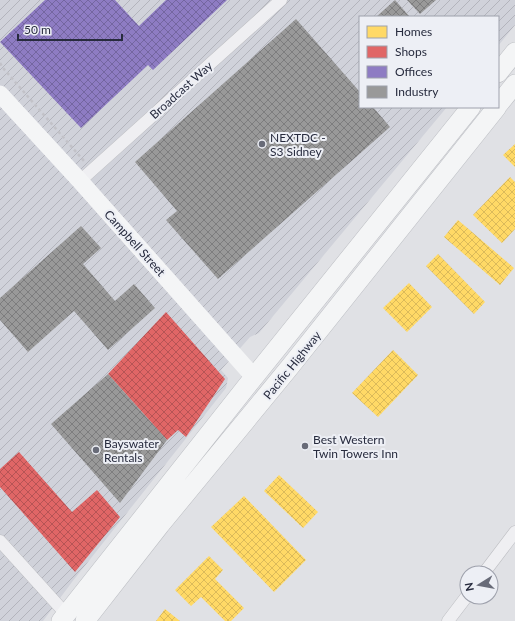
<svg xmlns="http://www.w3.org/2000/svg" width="515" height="621" viewBox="0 0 515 621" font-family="Lato,sans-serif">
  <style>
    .industrial { fill: url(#industrial-furrows) }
    .homes { fill: url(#homes-cross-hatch) }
    .shops { fill: url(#shops-cross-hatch) }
    .offices { fill: url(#offices-cross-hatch) }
    .industry { fill: url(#industry-cross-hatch) }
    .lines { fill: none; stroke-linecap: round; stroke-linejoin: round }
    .street-casing { stroke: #bdbec2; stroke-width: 13 }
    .primary-casing { stroke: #bcbec3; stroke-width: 20 }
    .path { stroke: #c2c2c8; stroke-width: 2.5; stroke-dasharray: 3 3; stroke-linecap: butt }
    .street { stroke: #efeff2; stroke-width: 12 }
    .secondary { stroke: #f4f5f6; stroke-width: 17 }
    .primary { stroke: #f4f5f6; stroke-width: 19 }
    .poi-dot { fill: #686b78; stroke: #edeff5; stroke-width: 1.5 }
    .labels { text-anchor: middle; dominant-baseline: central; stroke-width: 4; stroke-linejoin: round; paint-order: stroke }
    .street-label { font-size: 12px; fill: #272b3e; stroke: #edeff5 }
    .poi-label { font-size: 12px; fill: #272b3e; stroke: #edeff5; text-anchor: start }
  </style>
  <defs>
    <pattern id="industrial-furrows" width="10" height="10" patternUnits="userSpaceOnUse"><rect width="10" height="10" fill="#d0d2da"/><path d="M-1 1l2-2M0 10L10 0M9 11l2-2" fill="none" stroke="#b3b4bc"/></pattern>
    <pattern id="homes-cross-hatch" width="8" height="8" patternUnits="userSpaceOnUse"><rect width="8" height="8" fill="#ffd966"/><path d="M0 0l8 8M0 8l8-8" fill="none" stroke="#dbba5a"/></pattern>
    <pattern id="shops-cross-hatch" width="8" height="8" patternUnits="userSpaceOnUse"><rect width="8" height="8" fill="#e06666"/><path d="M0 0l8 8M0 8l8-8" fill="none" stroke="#b65455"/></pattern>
    <pattern id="offices-cross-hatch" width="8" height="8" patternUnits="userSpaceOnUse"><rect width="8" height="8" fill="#8e7cc3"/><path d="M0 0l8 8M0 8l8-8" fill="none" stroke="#7466a0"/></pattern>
    <pattern id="industry-cross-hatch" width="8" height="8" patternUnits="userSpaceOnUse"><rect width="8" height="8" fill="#999"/><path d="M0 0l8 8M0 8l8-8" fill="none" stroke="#7d7d7e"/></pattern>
  </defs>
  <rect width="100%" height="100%" fill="#e0e1e5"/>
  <path class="industrial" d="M0 0H515V25L498 46V17H360V107H447L259 333 250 337 221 370 228 378 226 388 72 582 43 621H0Z"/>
  <path class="homes" d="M515 144V167L503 155Z
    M510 177 515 182V229L502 243 473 215Z
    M458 220 514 268 500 285 444 237Z
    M438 254 485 302 474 314 426 266Z
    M409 283 432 307 407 332 383 308Z
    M393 350 418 375 378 417 352 393Z
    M279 475 318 512 303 528 264 491Z
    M244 496 306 560 274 592 211 527Z
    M209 556 223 570 215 579 244 608 231 621H225L201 597 191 606 175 590Z
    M165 609 180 621H156Z"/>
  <path class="shops" d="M166 312 225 379 186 437 178 430 167 440 108 374Z
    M19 452 72 512 97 490 120 517 75 572 0 487V469Z"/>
  <path class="offices" d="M45 0H115L139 26 166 0H227L153 70 148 65 81 128 0 42Z"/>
  <path class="industry" d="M395 0 410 17H376Z
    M407 0H436L420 14Z
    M296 19 360 92V107H373L390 127 218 279 166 220 177 211 135 162Z
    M81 226 101 248 83 264 115 301 134 284 155 308 108 350 74 311 28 352 0 320V298Z
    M108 374 167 440 120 503 51 424Z"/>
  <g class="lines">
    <defs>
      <path id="street" d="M80 181 281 0
        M0 541 66 614
        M484 573 515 532
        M448 621 467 596"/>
      <path id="primary" d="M498 73 515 52
        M498 105 515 84
        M61 621 254 377 471 107
        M85 621 160 525 289 368 497 107"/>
    </defs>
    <use href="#street" class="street-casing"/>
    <use href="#primary" class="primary-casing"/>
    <path class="path" d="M0 63 3 68 84 161"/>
    <use href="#street" class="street"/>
    <path class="secondary" d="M0 94 80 181 254 377"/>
    <use href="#primary" class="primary"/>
  </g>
  <g class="poi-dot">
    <circle cx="262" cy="144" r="4"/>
    <circle cx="305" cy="446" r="4"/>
    <circle cx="96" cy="450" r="4"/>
  </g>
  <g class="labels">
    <g class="street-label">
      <text transform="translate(181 90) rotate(-42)">Broadcast Way</text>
      <text transform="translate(135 243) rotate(48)">Campbell Street</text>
      <text transform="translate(292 365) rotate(-51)">Pacific Highway</text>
    </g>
    <g class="poi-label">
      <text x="270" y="137">NEXTDC -<tspan x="270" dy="14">S3 Sidney</tspan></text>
      <text x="313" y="439">Best Western<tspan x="313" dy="14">Twin Towers Inn</tspan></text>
      <text x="104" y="443">Bayswater<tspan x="104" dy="14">Rentals</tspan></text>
    </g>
  </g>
  <rect x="359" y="16" width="140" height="92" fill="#edeff5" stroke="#9ea1ac"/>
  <rect x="367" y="26" width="20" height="12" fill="#ffd966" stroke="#9ea1ac"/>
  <text x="395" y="36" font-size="12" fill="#272b3e">Homes</text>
  <rect x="367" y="46" width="20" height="12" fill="#e06666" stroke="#9ea1ac"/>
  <text x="395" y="56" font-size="12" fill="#272b3e">Shops</text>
  <rect x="367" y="66" width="20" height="12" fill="#8e7cc3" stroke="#9ea1ac"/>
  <text x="395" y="76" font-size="12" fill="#272b3e">Offices</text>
  <rect x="367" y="86" width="20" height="12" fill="#999999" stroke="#9ea1ac"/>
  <text x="395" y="96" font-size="12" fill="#272b3e">Industry</text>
  <g transform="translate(479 585) rotate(259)"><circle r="19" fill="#edeff5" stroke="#9ea1ac"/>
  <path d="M0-3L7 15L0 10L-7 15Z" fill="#686b78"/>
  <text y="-6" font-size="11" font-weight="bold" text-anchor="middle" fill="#272b3e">N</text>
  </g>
  <path d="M18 34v6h104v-6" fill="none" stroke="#272b3e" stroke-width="2"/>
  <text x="24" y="34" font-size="12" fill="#272b3e" stroke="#edeff5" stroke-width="3" paint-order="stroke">50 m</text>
</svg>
